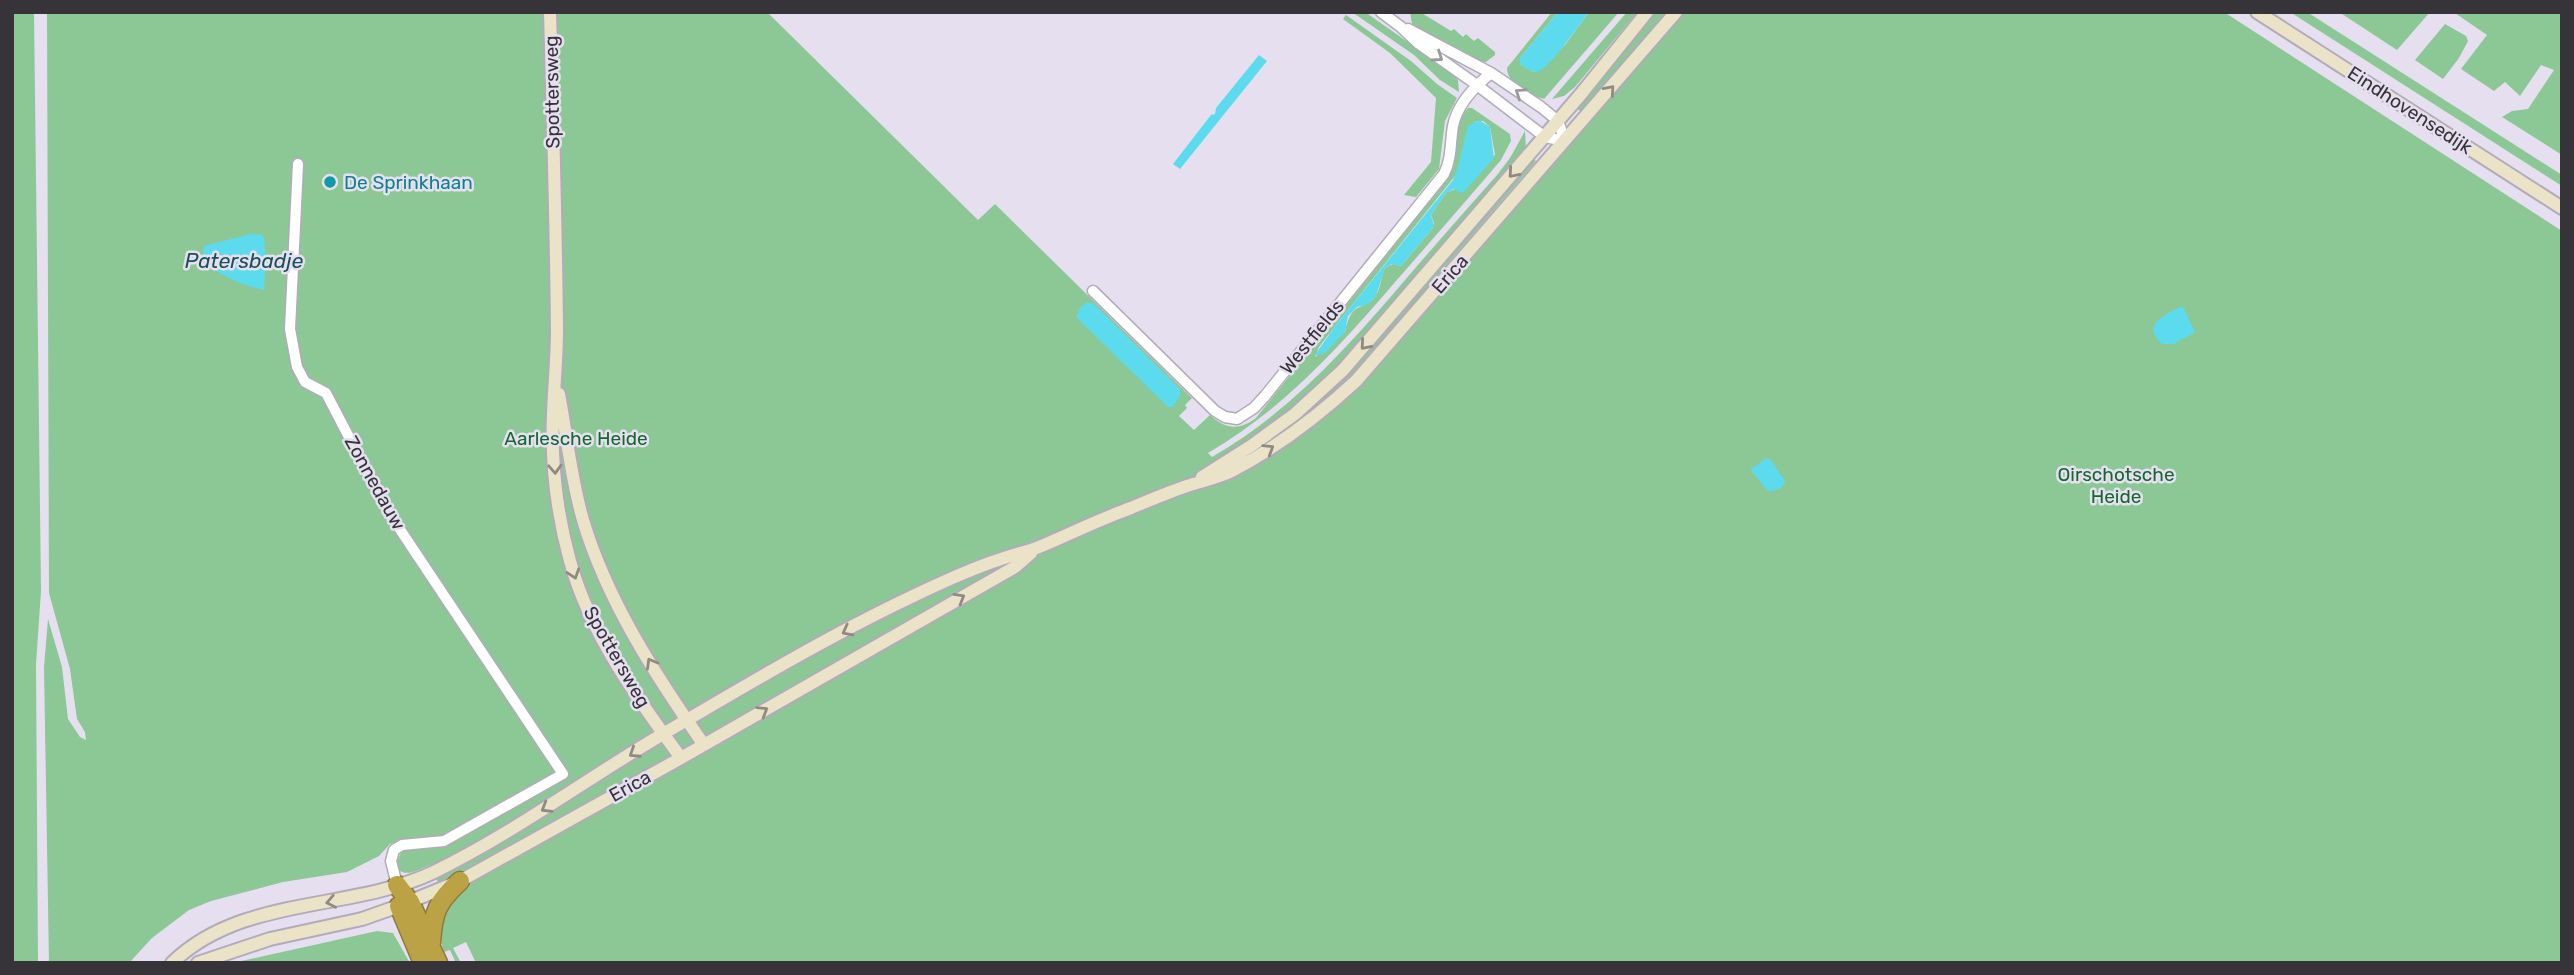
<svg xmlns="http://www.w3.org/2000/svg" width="2574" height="975" viewBox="0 0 2574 975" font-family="Rubik,sans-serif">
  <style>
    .green { fill: #8bc896; fill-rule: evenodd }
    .water { fill: #5bdbed }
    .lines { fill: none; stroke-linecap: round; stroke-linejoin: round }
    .street-casing { stroke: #b2abba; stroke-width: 13 }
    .secondary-casing { stroke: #b2abba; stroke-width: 16 }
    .highway-casing { stroke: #8c7b40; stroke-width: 21 }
    .street { stroke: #fff; stroke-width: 10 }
    .secondary { stroke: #ebe3c7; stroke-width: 12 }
    .highway { stroke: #bba244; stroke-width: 18 }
    .oneway { stroke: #9a999c }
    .oneway2 { stroke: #908b80 }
    .culture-dot { fill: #0f9aa8; stroke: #e6dfef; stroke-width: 2.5 }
    .labels { text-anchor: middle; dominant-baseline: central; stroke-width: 5; stroke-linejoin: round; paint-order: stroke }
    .street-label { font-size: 19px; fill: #363339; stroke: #e6dfef }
    .culture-label { font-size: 19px; fill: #0d838f; stroke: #e6dfef; text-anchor: start }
    .park-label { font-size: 19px; fill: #15672f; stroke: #e6dfef }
    .water-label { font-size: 21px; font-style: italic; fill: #195158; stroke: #e6dfef }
  </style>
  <rect width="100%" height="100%" fill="#e6dfef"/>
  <path class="green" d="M12 12H34L41 591 36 664 38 963H12Z
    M47 12H767L978 220 995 204 1192 398 1185 405 1187 408 1179 416 1194 430 1210 415C1225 429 1239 431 1256 418L1449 177C1460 155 1451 127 1468 108H1472L1510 134 1511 141 1501 160C1466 201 1431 241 1396 281 1338 348 1286 407 1208 453L1212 457C1290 412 1347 348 1405 280 1435 245 1466 210 1497 175L1510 158 1525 131 1526 150 1329 379 1249 444 1231 475 1303 432 1680 12H2224L2562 231V963H476L466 942 453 948 461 963H456L450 950 444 952C438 934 441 921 448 904L430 865C418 869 408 878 397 869V861L402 851 422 848 417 838 390 844 379 856 347 872 283 882 211 901 189 910 152 938 129 963H49L44 667 48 619 62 667 68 719 80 737 86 740 85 732 77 719 70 669 49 593ZM1476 121H1483L1490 127 1495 155 1456 189 1447 192 1431 215 1434 223 1432 229 1401 266 1393 264 1385 268C1381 276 1381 288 1376 295 1364 314 1352 297 1345 332L1315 357 1319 347 1336 325 1455 176Z
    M1352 12H1365L1452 73 1458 80 1459 92 1440 80 1414 55Z
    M1410 12H1420L1451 31 1454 29 1463 37 1466 34 1474 41 1478 38 1495 52V55L1486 62 1474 61 1412 24Z
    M1552 12H1558L1520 58V64L1534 72 1565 45 1589 12H1619L1544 99C1529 95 1507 84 1507 68Z
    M1627 12H1637L1575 87 1564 96 1552 99Z
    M1652 12H1671L1582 113 1575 106Z
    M2290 12H2307L2562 175V186Z
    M2339 12H2430L2397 50Z
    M2562 12V155L2502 117 2512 111 2528 109 2554 70 2541 65 2520 96 2505 82 2494 91 2461 69 2487 35 2455 13Z
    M1346 15 1411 61 1437 84 1457 98 1445 121 1439 169 1416 197 1404 195 1431 162 1436 98 1390 53 1343 19Z
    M2445 24 2466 36 2468 41 2459 58 2443 79 2415 60Z
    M1531 158 1536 161 1441 271 1410 316 1326 404 1233 466 1292 421Z
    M377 931 393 933 410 963H232Z"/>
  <path class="water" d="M1558 12H1589C1581 22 1547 73 1536 72 1531 72 1524 67 1520 64V58Z
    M1259 55 1267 61 1180 169 1173 164 1211 115 1215 114 1216 108Z
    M1479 120 1490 127 1494 158 1465 191 1461 193 1454 189 1447 192 1431 215 1434 225 1432 229 1401 266 1392 264 1385 268 1376 296 1367 305 1357 307 1348 316 1345 332 1326 352 1314 356 1336 325 1453 180 1457 170 1468 126Z
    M251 234 262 235 264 238 266 259 264 290C244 286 217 275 202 260L204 246Z
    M1087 302 1094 304 1180 389V396L1173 407H1168L1076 317 1080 308Z
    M2180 307H2183L2195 332 2174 344H2162C2141 325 2163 316 2180 307Z
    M1765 459H1770L1785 481C1784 488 1776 491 1768 491L1752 472 1751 469Z"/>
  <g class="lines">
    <defs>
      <path id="street" d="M1381 12 1401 27 1419 44 1477 85 1545 137 1565 141
        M1408 29 1491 73 1541 107 1558 121 1565 141
        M298 164 290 329 297 367 305 382 326 393 387 510 563 774 444 841 402 845 394 850 391 861 397 885
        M1093 291 1215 411 1225 417 1237 419 1254 408 1265 396 1444 174C1452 158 1450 143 1453 126 1457 105 1475 86 1491 73"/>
      <path id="secondary" d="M550 12C553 118 556 224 557 330 557 358 554 386 553 414 551 463 557 514 570 561 590 634 637 698 681 758
        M2257 12 2562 208
        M559 394C567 436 571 479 583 520 607 601 656 676 704 745
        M1202 477 1251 446 1295 414 1343 370 1581 94 1647 12
        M172 963C242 895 350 912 434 872 514 833 586 779 663 734 743 687 825 638 909 598 938 584 970 569 1001 559 1014 554 1027 552 1039 547 1070 534 1100 519 1131 508 1150 500 1169 492 1187 486 1202 481 1218 478 1232 471 1278 447 1318 416 1356 381L1676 12
        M198 963 270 939 362 919 399 906 460 881 681 758 1015 567 1031 553"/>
      <path id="highway" d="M397 885 410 902 438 963
        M399 906 423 963
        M431 943C433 912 437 902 460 881"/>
    </defs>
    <use href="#street" class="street-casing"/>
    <use href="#secondary" class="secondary-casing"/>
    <use href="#highway" class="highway-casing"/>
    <use href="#street" class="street"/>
    <use href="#secondary" class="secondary"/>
    <use href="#highway" class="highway"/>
  </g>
  <defs><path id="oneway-chevron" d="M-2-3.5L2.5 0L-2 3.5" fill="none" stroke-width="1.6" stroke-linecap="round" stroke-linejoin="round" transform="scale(1.75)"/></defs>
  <g class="oneway">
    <use href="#oneway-chevron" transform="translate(1438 57) rotate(35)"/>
    <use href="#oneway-chevron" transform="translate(1520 93) rotate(-146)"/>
  </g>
  <g class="oneway2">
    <use href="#oneway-chevron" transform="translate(1610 90) rotate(-49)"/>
    <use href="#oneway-chevron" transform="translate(1513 173) rotate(131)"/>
    <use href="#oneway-chevron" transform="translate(1365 345) rotate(131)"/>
    <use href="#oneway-chevron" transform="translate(1269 449) rotate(-32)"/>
    <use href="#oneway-chevron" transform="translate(555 469) rotate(87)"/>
    <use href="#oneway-chevron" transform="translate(574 574) rotate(72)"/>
    <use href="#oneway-chevron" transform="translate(960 598) rotate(-30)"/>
    <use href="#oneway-chevron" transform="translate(847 631) rotate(152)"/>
    <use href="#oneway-chevron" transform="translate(651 663) rotate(-120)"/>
    <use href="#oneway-chevron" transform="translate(763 711) rotate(-31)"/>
    <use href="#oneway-chevron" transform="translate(634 753) rotate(147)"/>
    <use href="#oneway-chevron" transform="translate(546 808) rotate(149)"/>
    <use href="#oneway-chevron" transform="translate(331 902) rotate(169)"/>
  </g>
  <circle class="culture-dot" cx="330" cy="182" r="7"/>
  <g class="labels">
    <g class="street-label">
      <text transform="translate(552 92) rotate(-91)">Spottersweg</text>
      <text transform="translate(2410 110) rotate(33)">Eindhovensedijk</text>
      <text transform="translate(1450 274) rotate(-49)">Erica</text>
      <text transform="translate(1312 337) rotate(-51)">Westfields</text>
      <text transform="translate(375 483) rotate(61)">Zonnedauw</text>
      <text transform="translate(617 657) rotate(60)">Spottersweg</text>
      <text transform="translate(630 786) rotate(-29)">Erica</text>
    </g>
    <g class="culture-label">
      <text x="344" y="182">De Sprinkhaan</text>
    </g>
    <g class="park-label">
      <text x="576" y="438">Aarlesche Heide</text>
      <text x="2116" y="474">Oirschotsche<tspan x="2116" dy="22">Heide</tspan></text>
    </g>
    <g class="water-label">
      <text x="244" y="260">Patersbadje</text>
    </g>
  </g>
  <rect width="2574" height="975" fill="none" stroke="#363339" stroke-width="28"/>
</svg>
